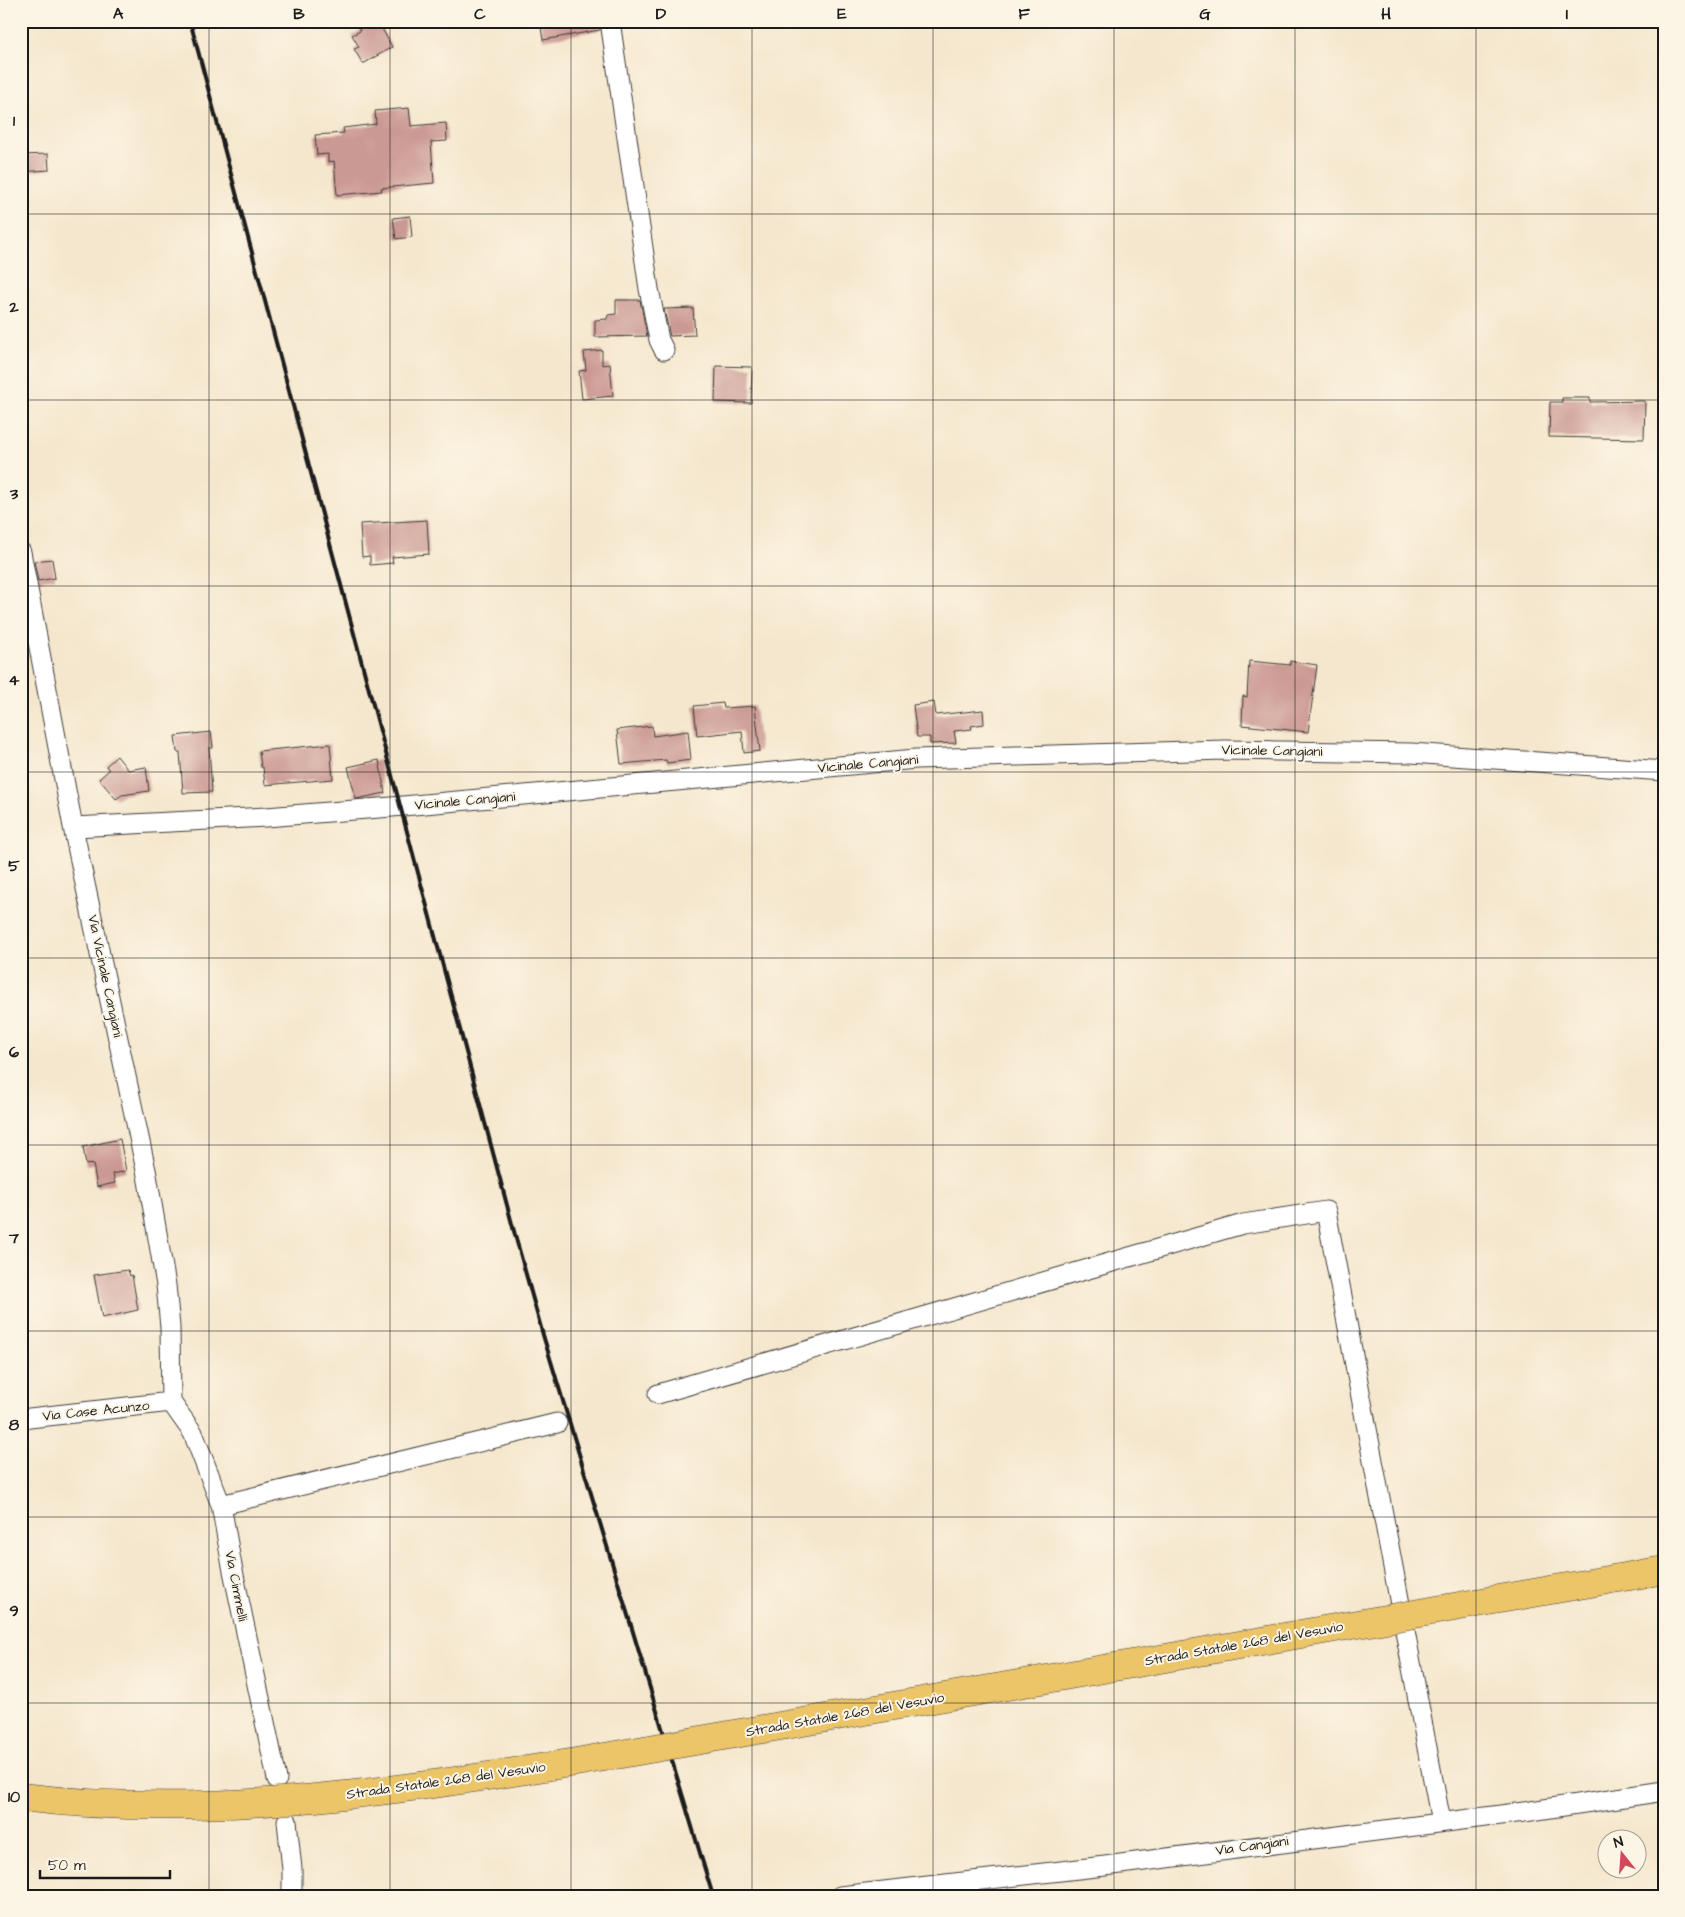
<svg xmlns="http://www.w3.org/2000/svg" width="1685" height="1917" viewBox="0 0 1685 1917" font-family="'Architects Daughter',sans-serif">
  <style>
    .building { fill: #cb9993 }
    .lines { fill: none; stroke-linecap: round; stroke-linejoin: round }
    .street-casing { stroke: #3d3a37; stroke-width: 21 }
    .street { stroke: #fff; stroke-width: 19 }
    .rail { stroke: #1c1c1c; stroke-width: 4 }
    .highway-bridge-casing { stroke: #3d3a37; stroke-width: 29; stroke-linecap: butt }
    .highway-bridge { stroke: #edc569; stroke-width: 28 }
    .grid { fill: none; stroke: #1c1c1c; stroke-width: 1; stroke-opacity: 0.55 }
    .labels { text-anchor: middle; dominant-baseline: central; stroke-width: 4; stroke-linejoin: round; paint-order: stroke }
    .street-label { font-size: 14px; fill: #1c1c1c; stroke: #fcf5e5 }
    .neatline { fill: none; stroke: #1c1c1c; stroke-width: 2 }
    .grid-label { font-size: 16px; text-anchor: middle; font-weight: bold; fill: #1c1c1c }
  </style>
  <rect width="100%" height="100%" fill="#fcf5e5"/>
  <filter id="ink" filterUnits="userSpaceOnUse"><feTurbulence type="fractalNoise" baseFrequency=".02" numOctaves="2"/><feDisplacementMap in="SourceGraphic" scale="10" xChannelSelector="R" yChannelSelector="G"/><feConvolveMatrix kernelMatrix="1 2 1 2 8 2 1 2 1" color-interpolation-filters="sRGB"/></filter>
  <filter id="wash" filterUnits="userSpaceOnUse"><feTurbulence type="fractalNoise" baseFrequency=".0096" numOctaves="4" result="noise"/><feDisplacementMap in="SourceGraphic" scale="20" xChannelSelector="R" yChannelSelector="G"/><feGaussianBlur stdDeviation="1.12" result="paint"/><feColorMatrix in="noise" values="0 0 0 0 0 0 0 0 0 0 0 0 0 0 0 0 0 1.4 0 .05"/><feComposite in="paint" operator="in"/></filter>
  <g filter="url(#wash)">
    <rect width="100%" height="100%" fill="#f5e7cd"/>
    <g id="blocks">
      <path class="building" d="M356 21H378L392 47 363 64 354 49 359 47 352 35 360 31Z
        M540 21H599L600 30 543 40Z
        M409 108 411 126 446 123 447 141 431 142 434 183 381 188 382 191 337 195 334 161 328 162V154L317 155 315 135 344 133 343 128 376 124 375 111Z
        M48 154 49 170 21 172V155Z
        M410 216 412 237 396 239 393 218Z
        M616 300H640L647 336 595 337V320L607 319 608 315 616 314Z
        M693 308 695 335 670 336 664 309Z
        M602 350V365L610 364 613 396 582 399 579 371 586 370 584 352Z
        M716 366 752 367 751 403 715 402Z
        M1562 398H1590V402L1645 401 1644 439 1549 437 1550 402H1562Z
        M427 520 429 554 392 557 393 563 370 565V556L362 557 360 524Z
        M52 559 55 578 38 581 34 561Z
        M1249 661 1290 665V661L1317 665 1308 732 1242 725 1243 696 1247 697Z
        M934 702 936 715 983 710 984 724 971 726 972 729 954 731 956 743 930 744V737H917L913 705Z
        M723 703 724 708 755 706 760 751 744 753 742 731 697 736 694 706Z
        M652 726 653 736 688 731 691 760 667 763 666 760 621 764 617 730Z
        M211 732 213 748H209L212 792 183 793 180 752H177L175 736Z
        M330 744 333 779 265 785 263 767H261L259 751Z
        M117 756 128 770 146 767 149 791 122 795 116 799 99 779 109 770 106 766Z
        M379 760 385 793 356 799 348 767Z
        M120 1139 126 1171 113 1174 115 1183 97 1187 93 1164 86 1165 83 1147Z
        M128 1270 130 1276 132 1275 138 1310 102 1318 94 1275Z"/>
    </g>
  </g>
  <g filter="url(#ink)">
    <use href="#blocks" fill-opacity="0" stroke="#3d3a37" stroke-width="1"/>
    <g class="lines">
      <defs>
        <path id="street" d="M610 21 649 289 659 340 664 350
          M21 552 74 832 147 1175 166 1285 170 1327 171 1402
          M74 827 266 817 392 807 916 759 1225 750 1411 753 1664 771
          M658 1394 1243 1224 1326 1211 1441 1822
          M171 1402 193 1433 221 1505 232 1566 277 1779
          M21 1419 171 1402
          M221 1505 557 1423
          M287 1821 292 1869V1896
          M840 1896 1105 1866 1524 1812 1664 1791"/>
      </defs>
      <use href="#street" class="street-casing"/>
      <use href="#street" class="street"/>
      <path class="rail" d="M190 21 515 1235 543 1335 713 1896"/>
      <defs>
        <path id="highway-bridge" d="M21 1797C208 1820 392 1792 576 1762L1664 1570"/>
      </defs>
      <use href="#highway-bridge" class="highway-bridge-casing"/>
      <use href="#highway-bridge" class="highway-bridge"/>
    </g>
  </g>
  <path class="grid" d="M209 21V1896M390 21V1896M571 21V1896M752 21V1896M933 21V1896M1114 21V1896M1295 21V1896M1476 21V1896M21 214H1664M21 400H1664M21 586H1664M21 772H1664M21 958H1664M21 1145H1664M21 1331H1664M21 1517H1664M21 1703H1664"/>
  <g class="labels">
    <g class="street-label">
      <text transform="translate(1272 751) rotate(1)">Vicinale Cangiani</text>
      <text transform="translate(868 764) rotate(-5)">Vicinale Cangiani</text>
      <text transform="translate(465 801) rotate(-5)">Vicinale Cangiani</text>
      <text transform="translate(105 976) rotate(78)">Via Vicinale Cangiani</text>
      <text transform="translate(96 1411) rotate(-6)">Via Case Acunzo</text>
      <text transform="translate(236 1586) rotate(79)">Via Cimmelli</text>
      <text transform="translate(1244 1644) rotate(-10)">Strada Statale 268 del Vesuvio</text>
      <text transform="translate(845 1715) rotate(-10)">Strada Statale 268 del Vesuvio</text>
      <text transform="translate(446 1781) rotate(-8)">Strada Statale 268 del Vesuvio</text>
      <text transform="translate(1252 1846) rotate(-8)">Via Cangiani</text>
    </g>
  </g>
  <rect width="1685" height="1917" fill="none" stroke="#fcf5e5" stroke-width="55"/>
  <g transform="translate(1622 1854) rotate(343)"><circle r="24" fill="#fcf5e5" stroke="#a29e95"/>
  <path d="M0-4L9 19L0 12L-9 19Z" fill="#d1495b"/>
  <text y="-8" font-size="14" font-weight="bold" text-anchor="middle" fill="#1c1c1c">N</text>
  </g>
  <path d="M40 1870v8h130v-8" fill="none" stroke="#1c1c1c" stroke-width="2.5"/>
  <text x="48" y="1870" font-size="15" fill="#1c1c1c" stroke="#fcf5e5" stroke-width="4" paint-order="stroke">50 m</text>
  <rect x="28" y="28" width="1630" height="1862" class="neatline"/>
  <g class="grid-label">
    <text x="118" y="19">A</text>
    <text x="299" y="19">B</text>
    <text x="480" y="19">C</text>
    <text x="661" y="19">D</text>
    <text x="842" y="19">E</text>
    <text x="1024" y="19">F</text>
    <text x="1205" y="19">G</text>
    <text x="1386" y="19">H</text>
    <text x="1567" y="19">I</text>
    <text x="14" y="126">1</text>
    <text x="14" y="312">2</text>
    <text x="14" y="499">3</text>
    <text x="14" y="685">4</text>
    <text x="14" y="871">5</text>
    <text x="14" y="1057">6</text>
    <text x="14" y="1243">7</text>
    <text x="14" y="1430">8</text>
    <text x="14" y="1616">9</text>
    <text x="14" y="1802">10</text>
  </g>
</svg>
